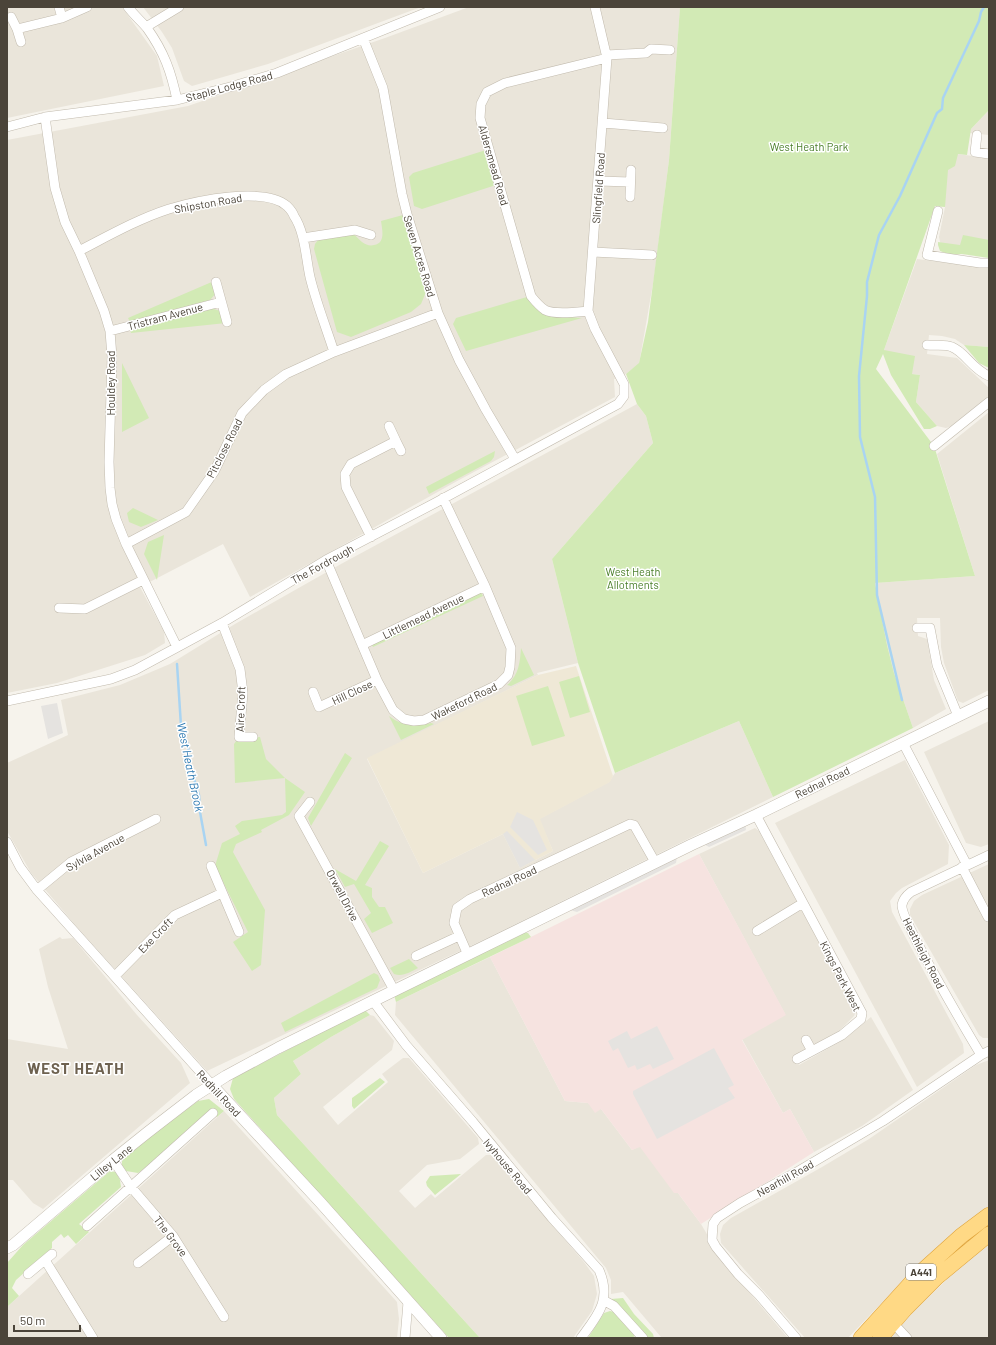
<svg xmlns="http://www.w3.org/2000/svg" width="996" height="1345" viewBox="0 0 996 1345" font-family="Barlow,sans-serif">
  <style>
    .residential { fill: #eae5da }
    .education { fill: #efe8d6 }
    .medical { fill: #f6e3e0 }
    .green { fill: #d2eab5 }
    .parking { fill: #e5e3e0 }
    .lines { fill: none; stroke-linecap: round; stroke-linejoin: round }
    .stream { stroke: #a9d4f2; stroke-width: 2.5 }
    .minor-casing { stroke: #c2bbae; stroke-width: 10 }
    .tertiary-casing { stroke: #c2bbae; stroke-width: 12 }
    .trunk-casing { stroke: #e0a43c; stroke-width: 16 }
    .minor { stroke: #fff; stroke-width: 9 }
    .tertiary { stroke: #fff; stroke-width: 11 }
    .trunk { stroke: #ffd985; stroke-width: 15 }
    .labels { text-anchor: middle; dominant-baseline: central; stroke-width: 3; stroke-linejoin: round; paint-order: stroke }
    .shield { fill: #fff; stroke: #817c74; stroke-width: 1 }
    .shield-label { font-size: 10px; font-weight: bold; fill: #4b4439 }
    .street-label { font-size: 11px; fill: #4b4439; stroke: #fff }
    .park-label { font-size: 11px; fill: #4a7f2a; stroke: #fff }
    .water-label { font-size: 12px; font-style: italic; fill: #2e7ab2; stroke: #fff }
    .district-label { font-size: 15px; font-weight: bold; letter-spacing: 1px; fill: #6e6250; stroke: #fff }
  </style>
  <rect width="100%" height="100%" fill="#f6f3ec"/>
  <path class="residential" d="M7 7H122L157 56 164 86 7 118Z
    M143 7H421L268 64 192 86 184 81 172 48 162 32Z
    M469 7H680L669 160 654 278 639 364 626 374 614 379 615 397 459 480 250 597 223 544 140 587 164 632 165 643 145 655 57 683 7 693V140L188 106 385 38Z
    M989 110V135L970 133 971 129Z
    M957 154 989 158V256L942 250 939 237 945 207 935 205 947 170Z
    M917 259 989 268V347L964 345 955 339 942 336 929 335 927 354 957 358 989 388 988 397 955 425 946 428 937 426 916 402 920 375 912 374 884 350Z
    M637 404 646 416 653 443 552 559 578 663 537 673 538 675 367 759 423 873 503 834 520 868 553 851 539 819 609 782 615 773 739 721 773 797 481 941 207 1071 77 927 31 873 7 831V763L68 735 61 700 120 685 170 664 235 624 341 564Z
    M989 412V690L963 703 958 701 944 663 941 647 940 618H917L918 636 927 639 934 680 946 709 913 728 894 673 887 645 875 583 975 576 937 454Z
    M989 721V844L981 847 966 843 924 752Z
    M905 760 949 845 948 864 902 888 896 893 890 901 892 912 963 1044 964 1053 917 1087 775 823Z
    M755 828 759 831 856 1011 854 1016 839 1031 815 1044 813 1043 809 1037 805 1046V1050L794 1056 799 1065 843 1040 871 1017 913 1090 862 1126 814 1152 790 1109 783 1113 742 1039 785 1014 699 854Z
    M989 864V1038H983L979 1035 910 915V909L914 901 922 895Z
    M60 937 62 939 73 938 137 1015 181 1063 190 1083 43 1209 33 1203 13 1180H7V1039L68 1049 48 987 39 949Z
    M490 957 565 1101 588 1103 601 1109 632 1150 640 1146 678 1193 701 1224 708 1236 709 1245 788 1338H660L661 1337 623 1292 611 1294V1280L606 1268 395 1015 396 1002Z
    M370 1015 374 1016 394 1041 392 1050 323 1107 338 1125 388 1082 382 1074 403 1058H409L478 1138 479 1144 460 1159 427 1165 399 1191 415 1208 431 1194 435 1198 486 1155H491L584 1262 594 1276 597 1294 592 1311 573 1338H480L277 1115 274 1098 301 1074 293 1061 331 1037Z
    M989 1060V1206L974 1217 924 1259 848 1338H805L721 1243 720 1234 723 1225 731 1218 822 1167 869 1139 976 1065Z
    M224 1111 397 1302 399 1319 397 1338H7V1307Z
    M989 1245V1338H891L908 1317 964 1263Z"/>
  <path class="education" d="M576 666 613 776 610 782 540 819 553 851 520 868 503 834 423 873 367 758 538 675Z"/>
  <path class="medical" d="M699 854 786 1015 742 1040 783 1113 790 1109 814 1152 701 1224 678 1193H674L640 1147 632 1150 601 1109 595 1113 588 1103 565 1101 490 957Z"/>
  <path class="green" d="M680 7H989V110L971 129 967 155 958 154 955 166 948 170 945 207 935 206 884 350 915 356 912 374 920 375 916 402 937 426 930 429H924L891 375 883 354 876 369 934 446 975 576 875 583 887 645 894 673 913 728 773 797 739 721 615 773 578 663 552 559 653 443 646 416 637 404 626 374 639 363 648 322 669 160Z
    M486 150 496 185 422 209 414 206 409 177 413 173Z
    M403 215 426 292 421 304 411 312 351 337 337 332 314 249 315 244 318 240 350 232C356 235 358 239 362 242 366 245 370 246 374 245 386 243 382 229 381 221Z
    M963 235 989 240V258L962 254 951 255 940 251 938 245V242L960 245Z
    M214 281 216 293 210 300 130 322 128 318Z
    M527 297 555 316 582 318 466 351 453 324 456 318Z
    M211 308 220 311 226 323 131 333 130 329Z
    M964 345 989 347V368L979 363Z
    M122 363 149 418 122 432Z
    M495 451 494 457 491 461 429 494 426 487Z
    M133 508 158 520 141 527 129 522 127 513Z
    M164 535 157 580 144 554 148 542Z
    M480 590 483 596 373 647 371 642Z
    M521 648 534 675 511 686 507 685C519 675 520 662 521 648Z
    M579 676 590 712 570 718 559 682Z
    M548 686 565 736 532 746 516 696Z
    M389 716C402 726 415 727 431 723L434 724 401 740Z
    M239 737H260L266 759 285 778 305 792 289 815 261 830 262 832 236 844 233 852 265 910 261 965 252 971 233 942 248 932 215 866 222 843 240 834 235 826 242 821 282 815 286 812 285 778 235 783 234 744Z
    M345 753 352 758 311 826 308 818Z
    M380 841 389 846 365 885 372 888V897L379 907H385L393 923 372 933 364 919 371 913 354 884 345 887 335 869 356 881Z
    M524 932 528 933 531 937 396 1002 394 995Z
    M409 959 418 968C410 972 403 977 394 974L390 968Z
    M374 973 378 975 380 980 377 988 285 1032 281 1023Z
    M365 1010 370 1015 331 1037 293 1061 301 1074 274 1098 277 1115 480 1338H449L234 1099 230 1089 233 1078Z
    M380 1078 385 1082 354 1109 352 1106V1098Z
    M209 1099 224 1111 217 1117 211 1110 152 1163 138 1173 126 1171 122 1166V1157L198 1101Z
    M110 1171 116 1172 120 1180 121 1187 79 1224 89 1232 76 1244 68 1235 64 1238 61 1234 52 1242V1248L16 1280 12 1288 19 1296 7 1307V1263L23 1245Z
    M461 1174 435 1195 427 1186 426 1182 430 1176Z
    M623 1298 634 1314 653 1334 654 1338H648L611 1299Z
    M610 1311 614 1312 635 1336 632 1338H588L604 1313Z"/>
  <path class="parking" d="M57 703 63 733 48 739 41 706Z
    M517 812 533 820 547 850 538 855 510 827Z
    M745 823 746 830 709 847 702 843Z
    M507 831 535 860 520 868 503 834Z
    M677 857 676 863 577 912 570 910Z
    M657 1026 674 1059 653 1069 650 1064 637 1070 635 1065 628 1068 618 1048 613 1051 608 1041 627 1031 631 1039Z
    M714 1048 734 1085 728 1088 735 1098 657 1139 633 1094V1091Z"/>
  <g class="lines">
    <path class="stream" d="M177 664 181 726 188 745 190 766 199 795 200 812 206 845
      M902 700 877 595 875 497 860 437 859 376 867 296V282L879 235 900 196 937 113 942 109 943 98 979 21 981 12 984 7"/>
    <defs>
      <path id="minor" d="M59 7 62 18
        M128 7C134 15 141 21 147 28 164 52 171 71 177 100
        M11 17 17 29 21 42
        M146 27 179 7
        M17 29 62 18 87 7
        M363 38 383 88 402 194 407 214 438 313 459 360 486 410 515 459
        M606 55 646 53 651 49 670 50
        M45 117 55 188 65 222 79 251 104 311 110 331 112 357 109 462 110 488 112 504 116 519 126 544 177 647
        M603 123 663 128
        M7 127 45 117 177 100 230 87 277 73 440 7
        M977 135 975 152 989 154
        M599 181 630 182
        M630 197 631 170
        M938 211 927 255 980 263H989
        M303 238 355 230 371 235
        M79 251C108 236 138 219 169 209 196 201 264 186 287 206 290 209 293 213 294 216 305 232 306 259 310 277 316 302 326 327 334 352
        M593 252 652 255
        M216 282 227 322
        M588 311C577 312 555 315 545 310 539 306 535 301 531 296L480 118 481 104 487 92 505 83 607 58
        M110 331 221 302
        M927 345C935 346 945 344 952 347 965 352 972 369 989 376
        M389 426 396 441
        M934 446 989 402
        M371 537 346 487 345 474 351 464 396 441 401 451
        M126 544 186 512 214 472 242 413 264 390 286 374 334 352 438 313
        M326 560 377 680 393 710 404 719 414 721 424 720 499 684 508 675 510 667 511 648 485 586 443 498
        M59 608 85 609 143 580
        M222 623 240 669 243 693 239 737H253
        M917 628H930L937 665 958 716
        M362 645 485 586
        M313 692 319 707 377 680
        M7 701 111 679 135 670 222 623 326 560 435 503 618 404 624 396V384L595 329 588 311 607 58 595 7
        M903 743 967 865
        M310 802 299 816 394 990
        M756 815 862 1013 861 1019 842 1035 797 1059
        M7 842 20 867 37 890 212 1085
        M989 855 911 892C907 895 903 899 902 905 900 919 969 1035 981 1055L989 1051
        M211 866 239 932
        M962 867 988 917 989 916
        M37 890 71 862 156 819
        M757 931 803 903
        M468 955 454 923 457 908 470 899 630 824 634 825 655 862
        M416 956 459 936
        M115 976 175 915 222 893
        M373 1001 406 1045 473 1122 552 1218 599 1270C612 1300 598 1315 581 1338
        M806 1040 812 1051
        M113 1160 131 1187 173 1236 224 1317
        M87 1226 213 1113
        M45 1260 93 1338
        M138 1263 173 1236
        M28 1274 52 1254
        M603 1300 614 1306 643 1338
        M893 1323 907 1338
        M405 1338 408 1302
        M796 1338 759 1295 738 1274 716 1247 712 1240 713 1224 717 1218 740 1203 795 1173 883 1121 981 1055"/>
      <path id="tertiary" d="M212 1085 320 1202 441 1338
        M7 1248 13 1245 113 1160 148 1132 196 1095 226 1076 278 1048 373 1001 691 845 756 815 989 701"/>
      <path id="trunk" d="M861 1338 920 1273 961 1236 989 1215
        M880 1338 905 1309 937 1277 989 1234"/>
    </defs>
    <use href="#minor" class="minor-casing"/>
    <use href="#tertiary" class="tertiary-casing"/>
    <use href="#trunk" class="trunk-casing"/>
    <use href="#minor" class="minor"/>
    <use href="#tertiary" class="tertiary"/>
    <use href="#trunk" class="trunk"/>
  </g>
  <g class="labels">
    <rect class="shield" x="906" y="1264" width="30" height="16" rx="3"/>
    <g class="shield-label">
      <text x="921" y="1272">A441</text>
    </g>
    <g class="street-label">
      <text transform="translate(229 86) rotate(-15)">Staple Lodge Road</text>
      <text transform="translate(494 165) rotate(74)">Aldersmead Road</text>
      <text transform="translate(598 188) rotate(-86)">Slingfield Road</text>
      <text transform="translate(208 203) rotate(-10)">Shipston Road</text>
      <text transform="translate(420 256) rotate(73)">Seven Acres Road</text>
      <text transform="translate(165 316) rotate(-15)">Tristram Avenue</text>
      <text transform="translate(110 383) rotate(-90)">Houldey Road</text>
      <text transform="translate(224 448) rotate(-63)">Pitclose Road</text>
      <text transform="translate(322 564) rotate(-29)">The Fordrough</text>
      <text transform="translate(423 616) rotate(-26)">Littlemead Avenue</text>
      <text transform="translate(352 692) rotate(-25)">Hill Close</text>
      <text transform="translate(464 701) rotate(-26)">Wakeford Road</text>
      <text transform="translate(240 709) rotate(-88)">Aire Croft</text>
      <text transform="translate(822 782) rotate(-26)">Rednal Road</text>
      <text transform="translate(95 852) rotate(-29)">Sylvia Avenue</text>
      <text transform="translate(509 881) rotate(-25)">Rednal Road</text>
      <text transform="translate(343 895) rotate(62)">Orwell Drive</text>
      <text transform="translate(155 935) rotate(-46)">Exe Croft</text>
      <text transform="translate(924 953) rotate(63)">Heathleigh Road</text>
      <text transform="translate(841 976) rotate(63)">Kings Park West</text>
      <text transform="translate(219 1093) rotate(47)">Redhill Road</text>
      <text transform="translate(111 1162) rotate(-39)">Lilley Lane</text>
      <text transform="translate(508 1166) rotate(50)">Ivyhouse Road</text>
      <text transform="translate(785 1178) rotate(-29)">Nearhill Road</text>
      <text transform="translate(171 1236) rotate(53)">The Grove</text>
    </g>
    <g class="park-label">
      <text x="809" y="146">West Heath Park</text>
      <text x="633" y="571">West Heath<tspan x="633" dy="13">Allotments</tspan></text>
    </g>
    <g class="water-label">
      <text transform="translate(191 767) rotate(78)">West Heath Brook</text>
    </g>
    <g class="district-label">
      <text x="76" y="1068">WEST HEATH</text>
    </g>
  </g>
  <rect width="996" height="1345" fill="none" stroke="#4b4439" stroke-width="16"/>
  <path d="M14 1325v6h66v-6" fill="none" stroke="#4b4439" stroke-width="2"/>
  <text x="20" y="1325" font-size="12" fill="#4b4439" stroke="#ffffff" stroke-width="3" paint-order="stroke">50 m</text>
</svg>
